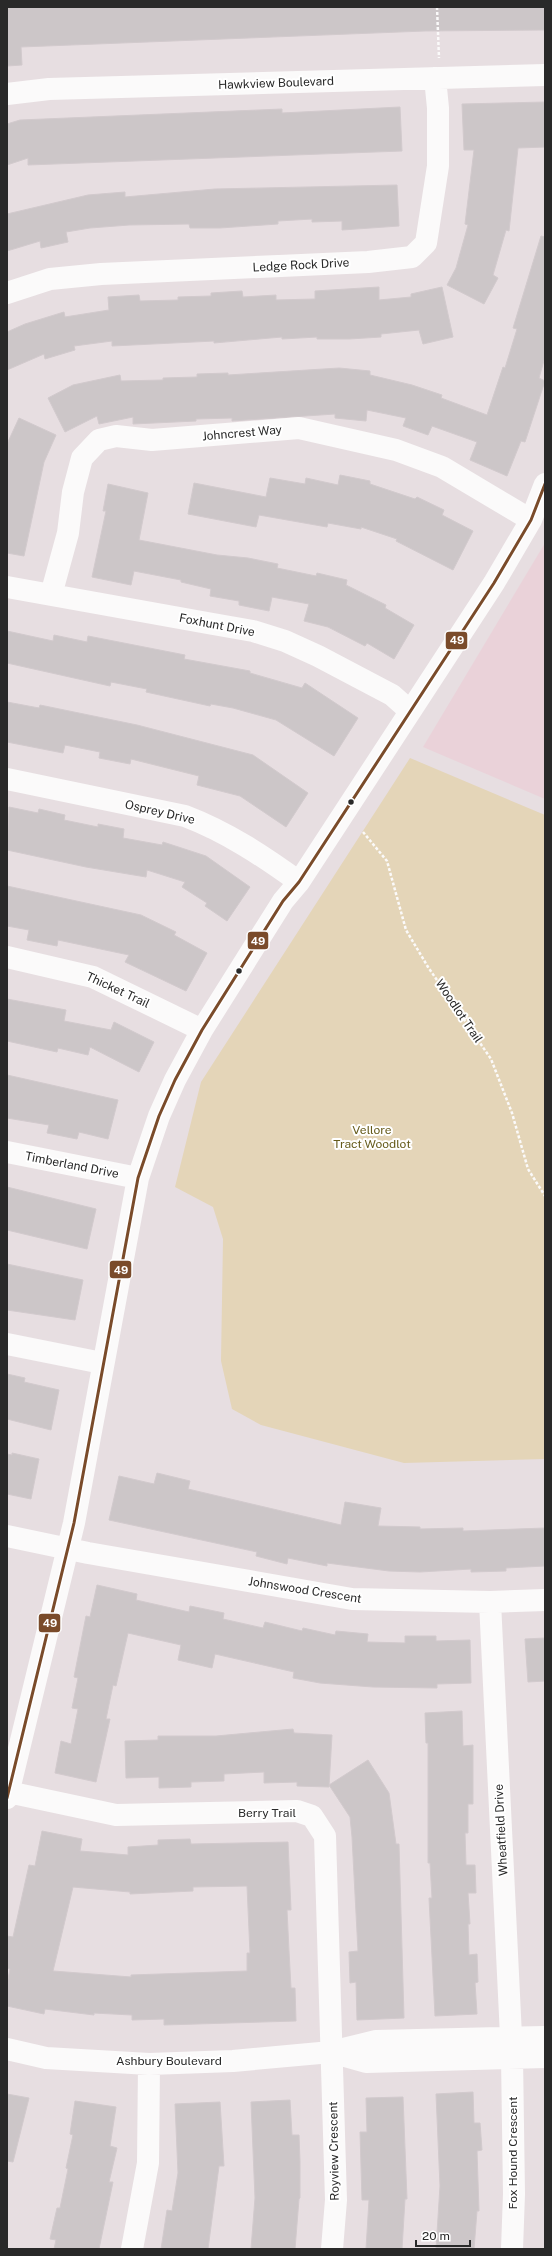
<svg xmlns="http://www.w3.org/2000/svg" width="552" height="2256" viewBox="0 0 552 2256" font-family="'Public Sans',sans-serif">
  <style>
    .education { fill: #ead2d9 }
    .green { fill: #e4d5b8 }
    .building { fill: #ccc6c8; stroke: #d2cacd; fill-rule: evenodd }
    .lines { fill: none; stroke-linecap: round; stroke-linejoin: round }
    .path { stroke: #fbfafa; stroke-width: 2.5; stroke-dasharray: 3 2; stroke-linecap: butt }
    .minor { stroke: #fbfafa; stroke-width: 22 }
    .bus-1-casing { stroke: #fff; stroke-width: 6 }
    .bus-1 { stroke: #7a4b2a; stroke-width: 3 }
    .bus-dot { fill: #292929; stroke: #fff; stroke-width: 1.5 }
    .labels { text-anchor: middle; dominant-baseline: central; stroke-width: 4; stroke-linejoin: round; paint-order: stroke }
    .street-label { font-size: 12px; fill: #292929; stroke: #fff }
    .park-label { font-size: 12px; fill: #655a19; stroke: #fff }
    .line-badge { stroke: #fff; stroke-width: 1.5 }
    .badge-label { font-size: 11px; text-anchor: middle; font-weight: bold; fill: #fff }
  </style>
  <rect width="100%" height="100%" fill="#e7dee1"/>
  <path class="education" d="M545 543V799L423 747Z"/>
  <path class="green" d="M410 758 545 815V1459L404 1463 261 1425 232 1409 221 1361 223 1239 213 1207 175 1187 201 1082Z"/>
  <path class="building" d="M7 7H545V30L425 31 21 47 22 65 7 66Z
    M545 102V147L518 148 509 231 506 230 493 275 498 278 484 304 447 285 456 268 468 225 465 224 474 150H464L462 104Z
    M400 107 402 151 28 165V158L7 165V124L20 120 282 109V113Z
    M397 185 399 226 342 230V221L312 222V219L278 221V224L220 228H190L189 224 129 225 90 228 66 232 68 242 41 248 40 241 7 251V214L88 195 125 192V197L215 189Z
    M541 236 545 237V357L539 378 545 381 525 442 521 441 507 476 470 460 477 442 432 426 428 435 403 426 406 418 367 410 366 421 335 418V414L232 421V418L196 419V421L133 424V417L99 424 97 416 65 432 48 398 73 385 120 375 121 381 163 380V378L197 377V374L228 373V375L339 368 370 371V375L412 385 442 395 441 398 487 415 503 367 505 368 517 329 513 328Z
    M379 287V300L411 297V294L442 287 453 337 423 344 419 330 381 334V337L349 339H317V337L282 339V337L214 343V341L112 346V341L74 346 75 350 45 359 44 354 7 370V332L25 324 64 312 65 317 109 310 108 297 139 295 140 301 178 300V297L211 296V293L242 291 243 297 276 295V300L315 299V291Z
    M19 418 56 435 44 462 24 556 7 553V444Z
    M340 475 370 481V484L415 499 417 497 444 510 442 515 473 531 453 570 396 541 397 539 361 527V529L328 523 327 527 259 515 256 527 188 514 194 483 266 497 270 478 305 484 306 478 338 485Z
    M108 484 148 493 139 540 217 555 248 558 278 564 277 568 316 576 317 573 347 580 346 585 386 605 385 608 414 625 394 659 367 643 365 646 328 627 304 621 309 604 272 597 269 611 239 605V601L210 596 211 589 181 582V580L134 571 131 585 92 577 106 511H103Z
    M7 631 53 641 54 635 87 642 88 636 185 655 184 659 250 671V673L302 688 305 683 358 718 334 756 276 720 233 708 211 704 210 706 146 692 147 689 111 682 110 686 7 663Z
    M7 702 39 708 40 705 137 725 253 755 308 793 286 827 240 796 197 785 199 776 131 759 130 764 99 758 100 752 65 745 63 753 7 742Z
    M9 807 38 813 39 809 65 815 64 820 98 827V824L124 829 123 838 162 845 163 842 206 856 250 887 227 921 205 906 207 903 182 887 185 882 147 870 146 877 86 867 7 850Z
    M7 886 141 915 176 932 174 935 207 953 186 991 125 962 129 955 58 940 57 946 27 940 29 930 7 926Z
    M7 999 66 1010 64 1021 111 1030 114 1022 154 1042 139 1072 90 1047 88 1055 58 1048 57 1052 7 1041Z
    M7 1075 118 1100 108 1139 79 1132 77 1139 47 1133 49 1125 7 1118Z
    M7 1187 96 1209 87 1249 7 1230Z
    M7 1264 83 1280 75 1320 7 1310Z
    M7 1374 25 1378 24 1382 59 1390 51 1430 7 1419Z
    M12 1453 39 1459 31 1499 7 1494V1454L12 1455Z
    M157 1473 190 1481 188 1489 341 1525 345 1502 381 1508 378 1526 420 1527V1529L463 1528V1531L545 1528V1566L506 1568V1571L471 1572V1569L420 1572 389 1571 327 1563V1566L288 1558 287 1564 256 1556 257 1552 109 1520 119 1476 154 1484Z
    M97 1585 137 1594 136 1600 189 1612 190 1606 224 1613 223 1619 263 1628 265 1622 302 1631 303 1628 335 1635 336 1631 368 1634 367 1642 405 1643V1636H436V1641L470 1640 471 1683 437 1684V1688L373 1687 320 1683 293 1678 294 1672 215 1654 212 1668 178 1660 181 1645 128 1633 116 1686 113 1685 106 1719H110L96 1782 55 1773 61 1741 71 1744 78 1709 72 1708 78 1678 74 1677 86 1616 90 1617Z
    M545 1638V1681L528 1682 525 1639Z
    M462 1711 463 1746 473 1745V1804H468V1833H465L466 1865H475L476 1893H468L470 1924H468L469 1955 477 1954 478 1982 475 1983 477 2014 435 2016 429 1898H432L430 1863H428V1743H426L425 1713Z
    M293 1729 294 1733 332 1735 329 1787 297 1786V1782L264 1783V1772L224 1774V1781L191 1782V1787L159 1788V1777L126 1778 125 1741 158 1740V1736H216Z
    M368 1760 389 1793 396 1844H399L404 2018 357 2020 356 1982 350 1983 349 1952 358 1951 352 1837 350 1817 329 1785Z
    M42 1831 82 1839 80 1851 128 1855V1847L158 1845V1840L190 1839 191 1844 288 1842 291 1910H287L289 1951 291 1988H295L296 2021 164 2025V2019L132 2020V2015L94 2013V2015L45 2009 44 2014 7 2006V1984L10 1969 7 1968V1936L13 1937 29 1865 35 1866ZM247 1886 250 1953H247V1971L131 1975V1977L53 1971 73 1887 130 1892V1894L193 1891V1887Z
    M473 2092 474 2123H480L482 2150 477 2151 479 2211H477L474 2249H436L440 2186 436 2094Z
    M7 2094 29 2098 13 2162 7 2161Z
    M403 2097 407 2199H405L402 2249H366L369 2200H362L360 2132H367L366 2098Z
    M290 2100 292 2135H299L300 2162V2198L299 2199 295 2249H251L255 2198 251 2102Z
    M75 2101 116 2107 110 2146 117 2148 109 2182H113L99 2249H54L56 2240 50 2239 57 2208H60L68 2169 66 2168 73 2135 70 2134Z
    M220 2102 224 2166H219L208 2249H161L167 2210 172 2211 178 2173 175 2104Z"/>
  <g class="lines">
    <path class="path" d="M437 7 439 58
      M363 832 387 861 406 930 428 967 491 1059 512 1113 528 1169 545 1196"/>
    <path class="minor" d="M7 94 49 89 545 75
      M7 293 50 279 101 274 368 262 412 257 426 243 438 166V108L435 78
      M7 587 213 624 253 631 285 641 318 656 392 695 410 711
      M51 595 68 533 73 492 82 458 99 440 116 436 152 440 299 428 396 450 442 467 531 520
      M7 779 185 816C227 832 263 856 299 882
      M7 957 93 977 202 1030
      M7 1152 138 1178
      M7 1344 102 1363
      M7 1536 88 1553 352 1599 490 1602 545 1600
      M490 1602 512 2057 514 2194 512 2249
      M8 1792 116 1815 297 1811 312 1816 325 1836 336 2200 332 2249
      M7 1798 74 1523 138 1178 159 1116 175 1080 202 1030 283 901 299 882 494 583 531 520 545 484
      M7 2049 46 2058 149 2064 233 2061 331 2052 376 2041 545 2037
      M334 2053 366 2062 545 2057
      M132 2249 148 2163 149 2064"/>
    <defs>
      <path id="bus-1" d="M7 1798 74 1523 138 1178 159 1116 175 1080 202 1030 283 901 299 882 494 583 531 520 545 484"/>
    </defs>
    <use href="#bus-1" class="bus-1-casing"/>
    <use href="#bus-1" class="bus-1"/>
  </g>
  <g class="bus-dot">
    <circle cx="351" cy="802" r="3.5"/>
    <circle cx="239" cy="971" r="3.5"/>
  </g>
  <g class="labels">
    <g class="street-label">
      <text transform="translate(276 83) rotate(-2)">Hawkview Boulevard</text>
      <text transform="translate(301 265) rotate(-3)">Ledge Rock Drive</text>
      <text transform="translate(242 433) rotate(-5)">Johncrest Way</text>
      <text transform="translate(217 625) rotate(11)">Foxhunt Drive</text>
      <text transform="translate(160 812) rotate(13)">Osprey Drive</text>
      <text transform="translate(118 990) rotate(25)">Thicket Trail</text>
      <text transform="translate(459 1011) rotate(56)">Woodlot Trail</text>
      <text transform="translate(72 1165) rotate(11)">Timberland Drive</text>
      <text transform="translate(305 1590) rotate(9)">Johnswood Crescent</text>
      <text x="267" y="1813">Berry Trail</text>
      <text transform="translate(501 1830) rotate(-93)">Wheatfield Drive</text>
      <text x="169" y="2061">Ashbury Boulevard</text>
      <text transform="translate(334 2151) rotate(-91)">Royview Crescent</text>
      <text transform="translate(513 2153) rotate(-90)">Fox Hound Crescent</text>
    </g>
    <g class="park-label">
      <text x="372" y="1130">Vellore<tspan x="372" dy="14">Tract Woodlot</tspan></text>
    </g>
  </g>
  <g class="line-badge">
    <rect x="445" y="631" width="23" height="19" rx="4" fill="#7a4b2a"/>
    <rect x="247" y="931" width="22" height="19" rx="4" fill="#7a4b2a"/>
    <rect x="109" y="1260" width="23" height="19" rx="4" fill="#7a4b2a"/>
    <rect x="38" y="1613" width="23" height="20" rx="4" fill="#7a4b2a"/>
  </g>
  <g class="badge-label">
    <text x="457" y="644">49</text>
    <text x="258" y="945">49</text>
    <text x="121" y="1274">49</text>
    <text x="50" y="1627">49</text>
  </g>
  <rect width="552" height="2256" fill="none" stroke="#292929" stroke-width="16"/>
  <path d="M416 2240v6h54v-6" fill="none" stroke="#292929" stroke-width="2"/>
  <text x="422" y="2240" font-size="12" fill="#292929" stroke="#ffffff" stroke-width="3" paint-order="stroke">20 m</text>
</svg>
